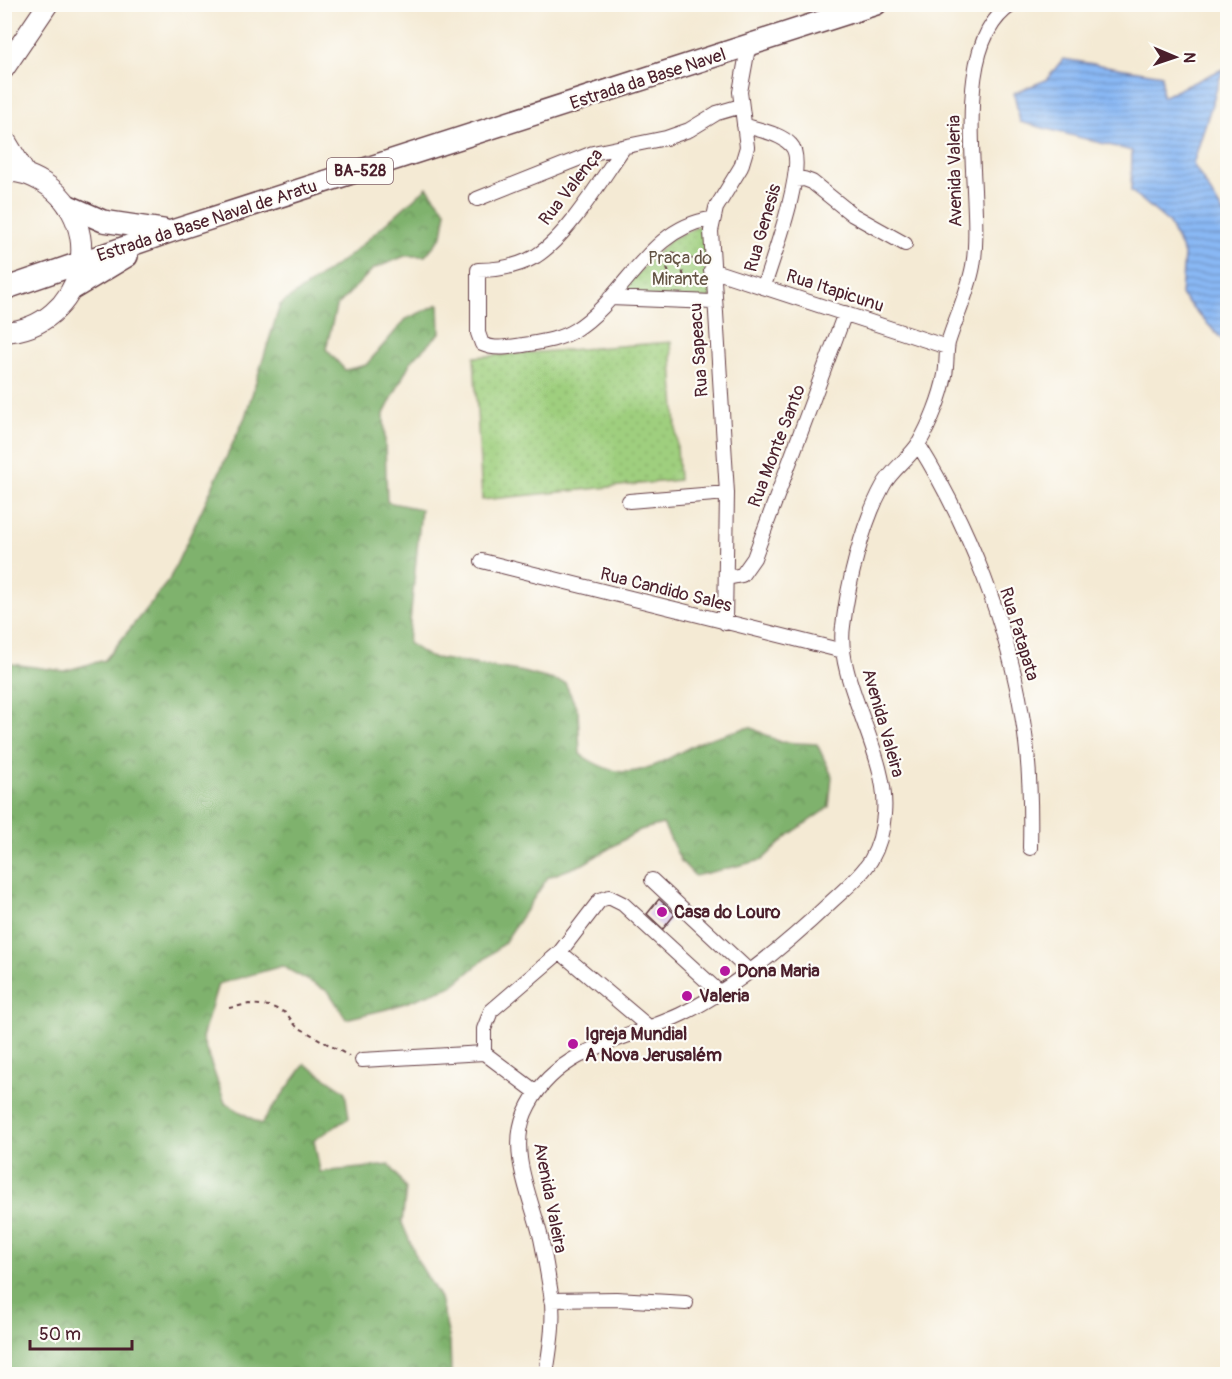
<svg xmlns="http://www.w3.org/2000/svg" width="1232" height="1379" viewBox="0 0 1232 1379" font-family="Pangolin,sans-serif">
  <style>
    .forest { fill: url(#forest-crowns); stroke: #64684c; stroke-width: 1.5 }
    .park { fill: url(#park-dots); stroke: #747754; stroke-width: 1.5 }
    .water { fill: url(#water-rules); stroke: #6a6c90; stroke-width: 1.5 }
    .building { fill: #cdb7e6 }
    .lines { fill: none; stroke-linecap: round; stroke-linejoin: round }
    .minor-casing { stroke: #643d44; stroke-width: 16 }
    .secondary-casing { stroke: #643d44; stroke-width: 22 }
    .primary-casing { stroke: #643d44; stroke-width: 24 }
    .path { stroke: #643d44; stroke-width: 2; stroke-dasharray: 4.5 4.5; stroke-linecap: butt }
    .minor { stroke: #fff; stroke-width: 14 }
    .secondary { stroke: #fff; stroke-width: 20 }
    .primary { stroke: #fff; stroke-width: 21 }
    .poi-dot { fill: #b5179e; stroke: #fdfcf7; stroke-width: 2 }
    .labels { text-anchor: middle; dominant-baseline: central; stroke-width: 4.5; stroke-linejoin: round; paint-order: stroke }
    .shield { fill: #fdfcf7; stroke: #806168; stroke-width: 1.5 }
    .shield-label { font-size: 16px; font-weight: bold; fill: #4a1f2b }
    .street-label { font-size: 18px; fill: #4a1f2b; stroke: #fdfcf7 }
    .park-label { font-size: 18px; fill: #645444; stroke: #fdfcf7 }
    .poi-label { font-size: 18px; font-weight: bold; fill: #4a1f2b; stroke: #fdfcf7; text-anchor: start }
  </style>
  <defs>
    <pattern id="forest-crowns" width="20" height="18" patternUnits="userSpaceOnUse" patternTransform="scale(1.5)"><rect width="20" height="18" fill="#7fb26d"/><path d="M2 6a3 3 0 1 1 6 0M12 15a3 3 0 1 1 6 0" fill="none" stroke="#6a905a"/></pattern>
    <pattern id="park-dots" width="8" height="8" patternUnits="userSpaceOnUse" patternTransform="scale(1.5)"><rect width="8" height="8" fill="#9fcf7e"/><path d="M2 2h.1M6 6h.1" fill="none" stroke="#8ab16d" stroke-width="1.8" stroke-linecap="round"/></pattern>
    <pattern id="water-rules" width="6" height="5" patternUnits="userSpaceOnUse" patternTransform="scale(1.5)"><rect width="6" height="5" fill="#89b8f4"/><path d="M0 2.5h6" fill="none" stroke="#7295c6"/></pattern>
  </defs>
  <rect width="100%" height="100%" fill="#fdfcf7"/>
  <filter id="ink" filterUnits="userSpaceOnUse"><feTurbulence type="fractalNoise" baseFrequency=".0167" numOctaves="2"/><feDisplacementMap in="SourceGraphic" scale="12" xChannelSelector="R" yChannelSelector="G"/><feConvolveMatrix kernelMatrix="1 2 1 2 8 2 1 2 1" color-interpolation-filters="sRGB"/></filter>
  <filter id="wash" filterUnits="userSpaceOnUse"><feTurbulence type="fractalNoise" baseFrequency=".008" numOctaves="4" result="noise"/><feDisplacementMap in="SourceGraphic" scale="24" xChannelSelector="R" yChannelSelector="G"/><feGaussianBlur stdDeviation="1.35" result="paint"/><feColorMatrix in="noise" values="0 0 0 0 0 0 0 0 0 0 0 0 0 0 0 0 0 1.4 0 .05"/><feComposite in="paint" operator="in"/></filter>
  <g filter="url(#wash)">
    <rect width="100%" height="100%" fill="#f4ead4"/>
    <path class="forest" d="M427 187 446 211 442 236 425 256H405L373 269 336 307 326 349 345 370 366 365 406 319 439 304 440 333 411 361 384 414 387 502 421 509 408 643 429 657 519 671 565 683 578 711 580 754C628 788 650 767 696 744 712 736 732 732 750 727L780 742 817 744 832 776 829 807 789 835 762 860 695 876 681 861 663 824 640 830 583 864 548 877 504 943 452 986 391 1008 346 1019 329 992 282 966 218 984 202 1038 225 1103 261 1124 305 1064 345 1091 349 1118 314 1140 320 1172 390 1165 406 1189 402 1223 419 1263 440 1298 450 1341 451 1374H5V663L64 671 105 660 169 580 245 417 280 305 349 256Z"/>
    <path class="park" d="M708 222 711 299 616 296 671 239Z
      M671 342 679 480 482 500 474 357Z"/>
    <path class="water" d="M1063 59 1162 75V97L1223 69 1193 164 1227 219V345L1181 295 1184 254 1168 222 1131 191 1132 151 1020 122 1014 93 1046 80Z"/>
    <g id="blocks">
      <path class="building" d="M659 899 675 914 663 929 647 914Z"/>
    </g>
  </g>
  <g filter="url(#ink)">
    <use href="#blocks" fill-opacity="0" stroke="#643d44" stroke-width="1.5"/>
    <g class="lines">
      <defs>
        <path id="minor" d="M744 125C758 130 780 133 791 145 809 163 772 260 764 286
          M624 147C602 178 568 236 536 256 519 266 497 270 478 270V333L482 344C495 350 509 347 523 345 541 342 559 340 575 330 625 299 647 228 711 219
          M796 180 804 179 812 182 853 215 905 244
          M477 199 593 153 666 138 689 130 717 113 741 106
          M711 270 947 347
          M610 298 713 302
          M918 444C968 524 1009 627 1023 721 1030 763 1031 806 1030 848
          M629 501 727 493
          M482 561 843 651
          M727 578 742 575 754 558 845 313
          M725 623 727 493 711 231 716 208 741 167 747 147 740 92 748 48
          M652 880 748 970
          M560 952 650 1028
          M484 1053V1029L491 1011 560 952 600 900 609 897 623 904 720 993
          M484 1053 536 1092
          M362 1060 484 1053
          M551 1300 616 1299 686 1303
          M546 1374C550 1348 555 1321 551 1294 548 1276 545 1257 541 1238 532 1199 508 1153 525 1113 554 1046 626 1042 684 1013 736 987 790 941 832 901 845 889 861 876 871 860 879 846 883 829 884 814 890 755 835 682 843 626 848 583 862 524 883 486 891 470 909 459 919 443 930 424 941 397 945 375 947 365 946 353 948 343 956 317 968 293 973 266 985 199 944 45 1013 4"/>
        <path id="secondary" d="M4 69 48 4
          M4 138 25 173
          M4 172C20 171 31 175 44 183 110 225 83 328 4 332"/>
        <path id="primary" d="M69 206 103 221 163 230
          M74 288 127 256
          M4 289 172 231 876 4"/>
      </defs>
      <use href="#minor" class="minor-casing"/>
      <use href="#secondary" class="secondary-casing"/>
      <use href="#primary" class="primary-casing"/>
      <path class="path" d="M672 252 701 262
        M678 254 684 277 680 288
        M663 260 670 275 666 288
        M683 281 701 285
        M229 1008 249 1004 270 1006 286 1013 296 1026 349 1056"/>
      <use href="#minor" class="minor"/>
      <use href="#secondary" class="secondary"/>
      <use href="#primary" class="primary"/>
    </g>
  </g>
  <g class="poi-dot">
    <circle cx="662" cy="912" r="6"/>
    <circle cx="725" cy="971" r="6"/>
    <circle cx="687" cy="996" r="6"/>
    <circle cx="573" cy="1044" r="6"/>
  </g>
  <g class="labels">
    <rect class="shield" x="327" y="158" width="66" height="26" rx="4.5"/>
    <g class="shield-label">
      <text x="360" y="171">BA-528</text>
    </g>
    <g class="street-label">
      <text transform="translate(648 79) rotate(-18)">Estrada da Base Navel</text>
      <text transform="translate(955 171) rotate(-91)">Avenida Valeria</text>
      <text transform="translate(571 187) rotate(-52)">Rua Valença</text>
      <text transform="translate(207 221) rotate(-18)">Estrada da Base Naval de Aratu</text>
      <text transform="translate(763 228) rotate(-74)">Rua Genesis</text>
      <text transform="translate(835 291) rotate(18)">Rua Itapicunu</text>
      <text transform="translate(699 350) rotate(-94)">Rua Sapeacu</text>
      <text transform="translate(777 446) rotate(-69)">Rua Monte Santo</text>
      <text transform="translate(666 590) rotate(14)">Rua Candido Sales</text>
      <text transform="translate(1019 634) rotate(73)">Rua Patapata</text>
      <text transform="translate(883 723) rotate(74)">Avenida Valeira</text>
      <text transform="translate(550 1198) rotate(79)">Avenida Valeira</text>
    </g>
    <g class="park-label">
      <text x="680" y="258">Praça do<tspan x="680" dy="21">Mirante</tspan></text>
    </g>
    <g class="poi-label">
      <text x="674" y="912">Casa do Louro</text>
      <text x="737" y="971">Dona Maria</text>
      <text x="699" y="996">Valeria</text>
      <text x="585" y="1034">Igreja Mundial<tspan x="585" dy="21">A Nova Jerusalém</tspan></text>
    </g>
  </g>
  <rect width="1232" height="1379" fill="none" stroke="#fdfcf7" stroke-width="24"/>
  <g transform="translate(1175 57) rotate(92)" stroke="#fdfcf7" stroke-width="4.5" paint-order="stroke">
  <path d="M0-4.5L10 22L0 15L-10 22Z" fill="#4a1f2b"/>
  <text y="-9" font-size="16" font-weight="bold" text-anchor="middle" fill="#4a1f2b">N</text>
  </g>
  <path d="M30 1340v9h102v-9" fill="none" stroke="#4a1f2b" stroke-width="3"/>
  <text x="39" y="1340" font-size="18" fill="#4a1f2b" stroke="#fdfcf7" stroke-width="4.5" paint-order="stroke">50 m</text>
</svg>
